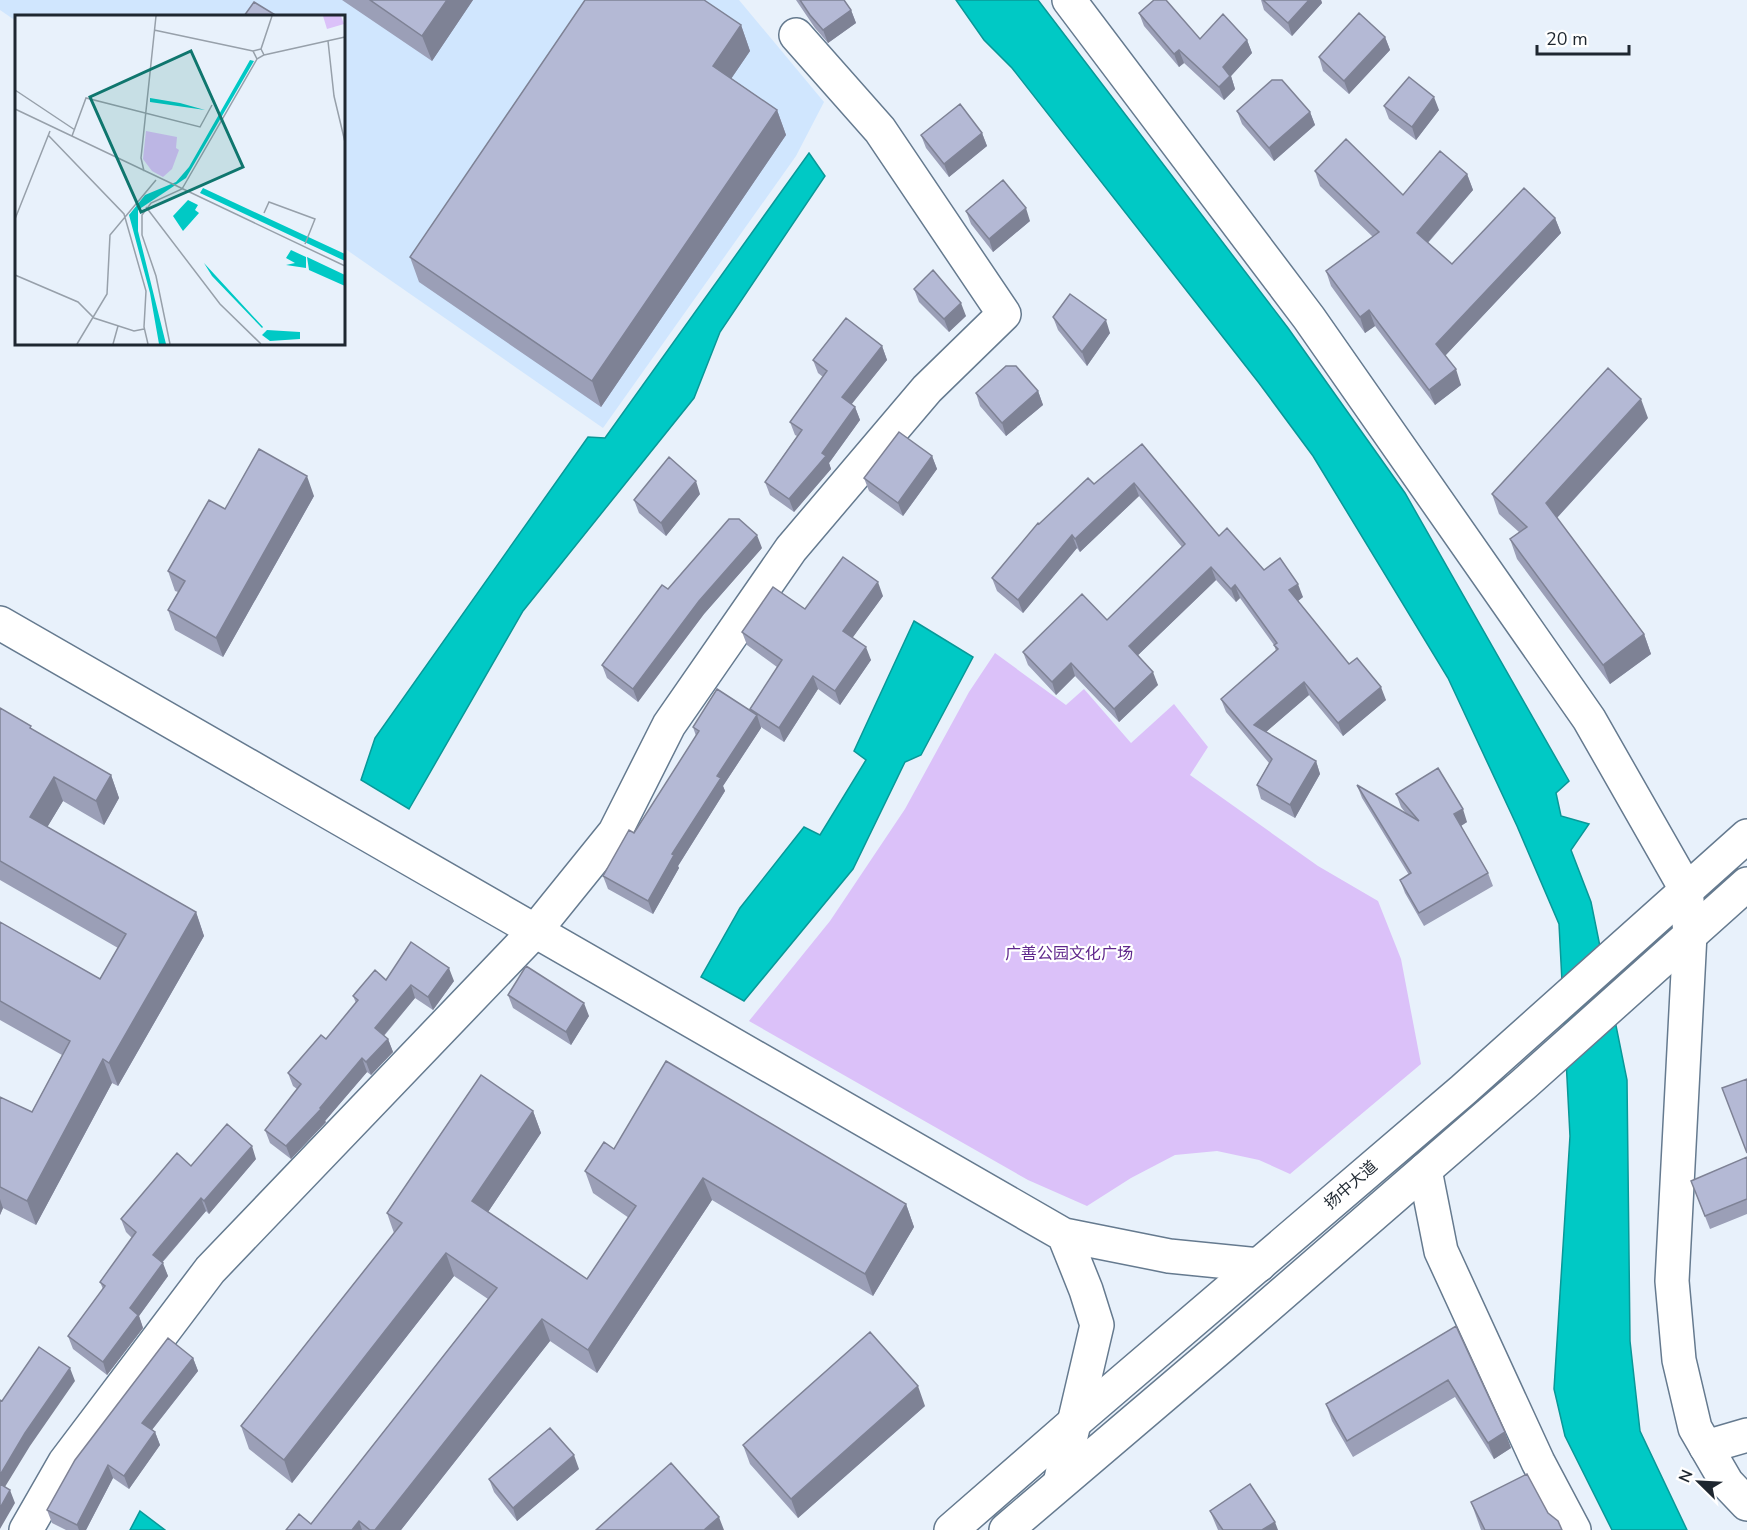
<svg xmlns="http://www.w3.org/2000/svg" width="1747" height="1530" viewBox="0 0 1747 1530" font-family="'Nunito Sans','Noto Sans SC',sans-serif">
  <style>
    .built { fill: #d0e6fe }
    .green { fill: #dbc1f9 }
    .water { fill: #00c9c5; stroke: #099898; stroke-width: 1.5 }
    .lines { fill: none; stroke-linecap: round; stroke-linejoin: round }
    .street-casing { stroke: #657a8f; stroke-width: 36 }
    .secondary-casing { stroke: #657a8f; stroke-width: 36 }
    .primary-casing { stroke: #657a8f; stroke-width: 36 }
    .street { stroke: #fff; stroke-width: 33 }
    .secondary { stroke: #fff; stroke-width: 33 }
    .primary { stroke: #fff; stroke-width: 33 }
    .wall { fill: #9b9fb7 }
    .shaded-wall { fill: #7e8295 }
    .building { fill: #b4b9d5; stroke: #7e8295; stroke-width: 1.5 }
    .labels { text-anchor: middle; dominant-baseline: central; stroke-width: 4.5; stroke-linejoin: round; paint-order: stroke }
    .park-label { font-size: 16px; fill: #5f278c; stroke: #fff }
    .street-label { font-size: 16px; fill: #1e2730; stroke: #fff }
    .inset-road { fill: none; stroke: #97a0aa; stroke-width: 1.5 }
    .view { fill: #0f766e; fill-opacity: 0.15; stroke: #0f766e; stroke-width: 3 }
    .inset-edge { fill: none; stroke: #1e2730; stroke-width: 3 }
  </style>
  <rect width="100%" height="100%" fill="#e8f1fb"/>
  <path class="built" d="M0 0H739L824 102 796 156 603 428 344 248V16H16V21L0 10Z"/>
  <path class="green" d="M995 653 1066 705 1084 689 1131 743 1174 704 1208 747 1190 775 1318 866 1378 901 1401 959 1421 1064 1290 1174 1259 1160 1217 1151 1175 1155 1131 1178 1087 1206 1028 1180 749 1021 830 921 905 809 969 692Z"/>
  <path class="water" d="M956 0H1038L1288 328 1405 493 1569 781 1556 793 1561 816 1589 824 1571 850 1591 902 1627 1080 1630 1341 1640 1431 1687 1530H1612L1565 1436 1554 1389 1570 1136 1559 924 1517 826 1448 678 1313 456 1259 383 1012 68 984 40Z
    M809 153 825 176 720 332 694 398 523 611 409 809 361 780 375 738 588 437 605 438Z
    M914 621 973 657 921 755 905 762 853 869 744 1001 701 977 740 908 804 827 820 835 866 760 854 751Z
    M140 1511 165 1530H130Z"/>
  <g class="lines">
    <defs>
      <path id="street" d="M1425 1170 1441 1251 1538 1462 1574 1530
        M1706 1447 1747 1435
        M26 1530 65 1462 210 1270 535 931 615 832 669 725 791 549 927 389 1004 314 880 130 796 35"/>
      <path id="secondary" d="M1069 0 1309 318 1589 719 1686 889 1690 934 1672 1281 1679 1360 1695 1428 1727 1483 1747 1504
        M0 623 1064 1235 1169 1256 1259 1265
        M1060 1483 1097 1325 1086 1290 1064 1235"/>
      <path id="primary" d="M951 1530 1076 1421 1463 1090 1747 836
        M1006 1530 1222 1346 1524 1084 1747 884"/>
    </defs>
    <use href="#street" class="street-casing"/>
    <use href="#secondary" class="secondary-casing"/>
    <use href="#primary" class="primary-casing"/>
    <use href="#street" class="street"/>
    <use href="#secondary" class="secondary"/>
    <use href="#primary" class="primary"/>
  </g>
  <path class="wall" d="M342 0H473L432 61Z
    M796 0H844L851 10 856 23 828 43 815 28Z
    M1261 0H1321L1322 3 1292 36 1264 10Z
    M1139 13 1200 39 1247 40 1252 53 1231 76 1235 89 1224 100 1184 63 1179 67 1144 26Z
    M741 25 750 51 731 79 777 110 786 135 601 407 419 282 410 257Z
    M1385 37 1390 50 1349 94 1323 71 1319 57Z
    M1384 106 1439 110 1416 140 1389 119Z
    M1237 111 1310 112 1315 125 1274 161 1242 124Z
    M982 133 987 146 949 177 926 148 921 135Z
    M1315 171 1403 195 1467 174 1473 190 1428 243 1452 264 1555 218 1561 233 1445 356 1461 385 1435 405 1375 326 1365 333 1331 286 1326 271 1373 237 1320 186Z
    M966 211 1030 221 993 252 971 224Z
    M914 289 966 316 949 332 919 302Z
    M1053 317 1110 333 1087 366 1058 330Z
    M882 346 887 360 851 404 855 407 860 420 829 463 831 469 794 512 770 495 765 482 797 436 795 435 790 422 823 377 818 373 813 360Z
    M1038 391 1043 405 1006 436 980 406 976 393Z
    M1648 418 1557 518 1644 634 1651 654 1610 684 1517 559 1510 539 1519 532 1499 514 1492 494Z
    M1142 444 1219 536 1264 570 1303 597 1298 601 1349 664 1386 700 1343 736 1309 695 1266 732 1316 761 1320 774 1295 818 1261 799 1257 785 1269 763 1226 712 1221 699 1276 651 1274 645 1240 598 1236 602 1216 580 1138 655 1158 685 1119 722 1075 676 1056 695 1028 665 1023 652 1107 620 1182 547 1139 496 1080 552 1077 548 1023 613 997 591 992 578 1039 524 1094 484Z
    M932 456 937 469 903 516 869 491 864 478Z
    M700 494 666 536 639 513 634 500Z
    M314 496 223 657 175 630 168 610 178 592 175 591 168 571 225 509Z
    M762 548 704 614 638 702 607 678 602 665 668 589Z
    M883 596 852 638 871 660 840 705 818 689 784 742 761 727V728L723 786 725 791 678 866 679 868 653 914 608 889 603 876 634 833 696 736 693 727 750 711 777 667 747 645 742 632 805 609Z
    M0 708 33 730 111 775 119 798 104 825 63 801 47 827 196 912 204 936 118 1086 112 1083 36 1225 3 1208 0 1215V1097L32 1112 62 1055 0 1020V922L100 979 118 948 0 880Z
    M1357 785 1407 815 1401 807 1396 794 1467 822 1461 826 1488 873 1493 886 1424 926 1405 893 1400 880 1409 875 1362 798Z
    M386 980 454 981 433 1010 415 998 384 1036 388 1039 393 1052 371 1075 367 1072 325 1121 326 1122 291 1159 270 1143 265 1130 297 1089 293 1086 288 1073 326 1039 356 1003 353 996Z
    M508 995 589 1016 571 1045 513 1008Z
    M533 1111 541 1133 488 1212 587 1279 629 1218 593 1193 585 1171 614 1149 906 1204 914 1227 873 1296 712 1200 597 1373 550 1341 401 1530H286L311 1524 488 1299 454 1276 292 1483 249 1449 241 1426 394 1233 387 1213Z
    M1747 1157V1214L1710 1229 1691 1181Z
    M256 1159 209 1214 206 1211 162 1263 168 1276 139 1316 143 1328 107 1375 73 1349 68 1336 103 1289 100 1282 132 1238 126 1232 121 1219 191 1166Z
    M1456 1326 1505 1432 1511 1448 1494 1459 1455 1397 1353 1457 1332 1421 1326 1404Z
    M193 1358 198 1371 152 1430 155 1432 160 1445 129 1489 113 1478 86 1530H66L52 1523 47 1510Z
    M925 1406 798 1518 750 1464 743 1445Z
    M579 1469 517 1521 494 1492 489 1479Z
    M1471 1502 1548 1513 1562 1530H1481Z
    M1210 1511 1278 1530H1218Z"/>
  <path class="shaded-wall" d="M447 0H473L432 61 422 36Z
    M1309 0H1321L1322 3 1292 36 1288 23Z
    M851 10 856 23 828 43 823 30Z
    M741 25 750 51 722 92 713 66Z
    M1385 37 1390 50 1349 94 1344 81Z
    M1247 40 1252 53 1231 76 1235 89 1224 100 1219 87 1223 67Z
    M1179 50 1184 63 1179 67 1174 54Z
    M1434 97 1439 110 1416 140 1412 127Z
    M777 110 786 135 601 407 592 381Z
    M1310 112 1315 125 1274 161 1269 148Z
    M982 133 987 146 949 177 944 164Z
    M1467 174 1473 190 1422 249 1417 233Z
    M1026 208 1030 221 993 252 989 239Z
    M1555 218 1561 233 1442 359 1436 344Z
    M961 303 966 316 949 332 944 319Z
    M1369 310 1375 326 1365 333 1360 317Z
    M1106 320 1110 333 1087 366 1082 352Z
    M882 346 887 360 847 410 842 397Z
    M1456 369 1461 385 1435 405 1429 390Z
    M1038 391 1043 405 1006 436 1002 423Z
    M1641 399 1648 418 1553 522 1546 503Z
    M855 407 860 420 829 463 831 469 794 512 789 499Z
    M932 456 937 469 903 516 898 503Z
    M307 476 314 496 223 657 216 638Z
    M696 481 700 494 666 536 661 523Z
    M1134 483 1139 496 1080 552 1075 539Z
    M757 535 762 548 704 614 638 702 633 689 699 601Z
    M1072 535 1077 548 1023 613 1018 600Z
    M1211 567 1216 580 1134 659 1129 646Z
    M878 582 883 596 848 644 843 631Z
    M1298 584 1303 597 1294 604 1289 590Z
    M1235 585 1240 598 1236 602 1231 589Z
    M1644 634 1651 654 1610 684 1603 665Z
    M866 647 871 660 840 705 835 691Z
    M1071 663 1075 676 1056 695 1052 682Z
    M1153 672 1158 685 1119 722 1114 709Z
    M813 676 818 689 784 742 779 728Z
    M1304 682 1309 695 1259 738 1254 725Z
    M1381 687 1386 700 1343 736 1338 723Z
    M757 715 761 728 723 786 725 791 678 866 679 868 653 914 648 901 672 854 717 776Z
    M1316 761 1320 774 1295 818 1290 805Z
    M111 775 119 798 104 825 96 801Z
    M54 777 63 801 39 841 30 817Z
    M1463 809 1467 822 1459 827 1454 814Z
    M196 912 204 936 118 1086 109 1063Z
    M449 968 454 981 433 1010 428 997Z
    M411 985 415 998 379 1041 375 1028Z
    M584 1003 589 1016 571 1045 566 1032Z
    M388 1039 393 1052 371 1075 366 1062Z
    M362 1058 367 1072 325 1121 326 1122 291 1159 286 1146 320 1108Z
    M103 1059 112 1083 36 1225 27 1201Z
    M533 1111 541 1133 480 1224 472 1201Z
    M252 1146 256 1159 209 1214 204 1201Z
    M703 1178 712 1200 597 1373 588 1350Z
    M201 1198 206 1211 157 1268 153 1255Z
    M0 1199 3 1208 0 1215Z
    M906 1204 914 1227 873 1296 865 1274Z
    M446 1253 454 1276 292 1483 284 1460Z
    M163 1263 168 1276 139 1316 143 1328 107 1375 103 1362 130 1308Z
    M542 1319 550 1341 401 1530H375Z
    M193 1358 198 1371 147 1436 142 1423Z
    M70 1368 75 1381 30 1446 0 1495V1475L25 1433Z
    M918 1386 925 1406 798 1518 791 1499Z
    M155 1432 160 1445 129 1489 124 1476Z
    M1505 1432 1511 1448 1494 1459 1488 1443Z
    M574 1455 579 1469 517 1521 513 1508Z
    M108 1465 113 1478 86 1530H79L77 1525Z
    M10 1490 15 1503 0 1529V1508Z
    M719 1517 724 1530H704Z
    M359 1521 362 1530H352Z
    M1275 1522 1278 1530H1262Z"/>
  <path class="building" d="M370 0H447L422 36Z
    M585 0H704L741 25 713 66 777 110 592 381 410 257Z
    M800 0H844L851 10 823 30 810 15Z
    M1154 0H1166L1200 39 1223 14 1247 40 1223 67 1230 76 1219 87 1179 50 1174 54 1139 13Z
    M1263 0H1309L1288 23Z
    M254 2 277 16H244Z
    M1359 13 1385 37 1344 81 1319 57Z
    M1409 77 1434 97 1412 127 1384 106Z
    M1272 80H1282L1310 112 1269 148 1237 111Z
    M960 104 982 133 944 164 921 135Z
    M1346 139 1403 195 1440 151 1467 174 1417 233 1452 264 1524 188 1555 218 1436 344 1456 369 1429 390 1369 310 1360 317 1326 271 1379 232 1315 171Z
    M1003 180 1026 208 989 239 966 211Z
    M933 270 961 303 944 319 914 289Z
    M1070 294 1106 320 1082 352 1053 317Z
    M846 318 882 346 842 397 855 407 822 453 826 456 789 499 765 482 802 430 790 422 827 371 813 360Z
    M1006 366H1016L1038 391 1002 423 976 393Z
    M1608 368 1641 399 1546 503 1644 634 1603 665 1510 539 1527 527 1492 494Z
    M899 432 932 456 898 503 864 478Z
    M1142 444 1219 536 1227 528 1264 570 1280 558 1298 584 1289 590 1349 664 1357 658 1381 687 1338 723 1304 682 1254 725 1316 761 1290 805 1257 785 1272 759 1221 699 1278 649 1274 645 1277 643 1235 585 1231 589 1211 567 1129 646 1153 672 1114 709 1071 663 1052 682 1023 652 1082 594 1107 620 1185 544 1134 483 1075 539 1072 535 1018 600 992 578 1038 523 1039 524 1088 478 1094 484Z
    M259 449 307 476 216 638 168 610 185 581 168 571 209 500 225 509Z
    M669 457 696 481 661 523 634 500Z
    M729 519H739L757 535 699 601 633 689 602 665 662 585 668 589Z
    M843 557 878 582 843 631 866 647 835 691 813 676 779 728 750 709 782 660 742 632 773 587 805 609Z
    M717 689 757 715 717 776 721 778 672 854 674 855 648 901 603 876 629 830 634 833 699 731 693 727Z
    M0 708 31 726 30 728 111 775 96 801 54 777 30 817 196 912 109 1063 103 1059 27 1201 0 1187V1097L32 1112 70 1041 0 1001V922L100 979 126 934 0 861Z
    M1438 768 1463 809 1454 814 1488 873 1419 913 1400 880 1411 873 1357 785 1419 821 1396 794Z
    M411 942 449 968 428 997 411 985 375 1028 388 1039 366 1062 362 1058 320 1108 321 1109 286 1146 265 1130 301 1084 288 1073 321 1035 326 1039 358 1000 353 996 375 970 386 980Z
    M526 966 584 1003 566 1032 508 995Z
    M666 1061 906 1204 865 1274 703 1178 588 1350 542 1319 375 1530H370L359 1521 352 1530H286L299 1514 311 1524 497 1288 446 1253 284 1460 241 1426 402 1223 387 1213 481 1075 533 1111 472 1201 587 1279 636 1206 585 1171 604 1142 614 1149Z
    M1747 1079V1153L1722 1088Z
    M227 1124 252 1146 204 1201 201 1198 153 1255 163 1263 130 1308 138 1315 103 1362 68 1336 105 1286 100 1282 136 1232 121 1219 177 1153 191 1166Z
    M1747 1157V1199L1705 1216 1691 1181Z
    M1456 1326 1505 1432 1488 1443 1448 1380 1347 1441 1326 1404Z
    M870 1332 918 1386 791 1499 743 1445Z
    M168 1338 193 1358 142 1423 155 1432 124 1476 108 1465 77 1525 47 1510 75 1460Z
    M39 1347 70 1368 25 1433 0 1475V1400L2 1401Z
    M550 1428 574 1455 513 1508 489 1479Z
    M671 1463 719 1517 704 1530H596Z
    M1527 1474 1548 1513 1558 1521 1562 1530H1485L1471 1502Z
    M0 1484 10 1490 0 1508Z
    M1250 1484 1275 1522 1262 1530H1223L1210 1511Z"/>
  <g class="labels">
    <g class="park-label">
      <text x="1069" y="954">广善公园文化广场</text>
    </g>
    <g class="street-label">
      <text transform="translate(1351 1185) rotate(-41)">扬中大道</text>
    </g>
  </g>
  <g transform="translate(15 15)">
    <rect width="330" height="330" fill="#e8f1fb"/>
    <path d="M308 1H326L329 9 312 14ZM131 116 162 122 161 133 164 135 157 154 148 162 137 156 128 144Z" fill="#dbc1f9"/>
    <path d="M235 45 239 46 171 163 123 195V216L151 329H144L135 278 114 200 130 180 161 167 174 152ZM135 83 165 88 190 95 135 87ZM188 173 330 239V246L185 178ZM173 185 183 190 180 195 184 198 168 216 158 201ZM276 235 291 242V253L271 250 280 248 271 243ZM292 242 330 260V271L294 255ZM189 248 248 312 247 313 197 261ZM252 315 285 317V324L255 326 247 320Z" fill="#00c9c5"/>
    <path class="inset-road" d="M139 15 238 36M313 26 319 81 330 127M246 34 238 36 242 44 249 40 246 34 257 1M249 40 330 22M0 75 60 115M0 94 330 251M33 120 109 199 131 276 129 312 133 329M57 121 71 83 185 112 197 90M129 156 126 143 141 1M131 192 205 289 246 329M249 198 254 187 300 204 290 229M0 204 35 116M0 260 63 287 79 303 119 316 129 314M62 329 92 279 95 220 141 165M98 329 103 311M155 329 141 261 127 220V200L136 188 167 174 242 44"/>
    <path class="view" d="M176 36 228 152 126 197 75 82Z"/>
    <rect width="330" height="330" class="inset-edge"/>
  </g>
  <g transform="translate(1699 1482) rotate(294)" stroke="#ffffff" stroke-width="4.5" paint-order="stroke">
  <path d="M0-4.5L10 22L0 15L-10 22Z" fill="#1e2730"/>
  <text y="-9" font-size="16" font-weight="bold" text-anchor="middle" fill="#1e2730">N</text>
  </g>
  <path d="M1537 45v9h92v-9" fill="none" stroke="#1e2730" stroke-width="3"/>
  <text x="1546" y="45" font-size="18" fill="#1e2730" stroke="#ffffff" stroke-width="4.5" paint-order="stroke">20 m</text>
</svg>
